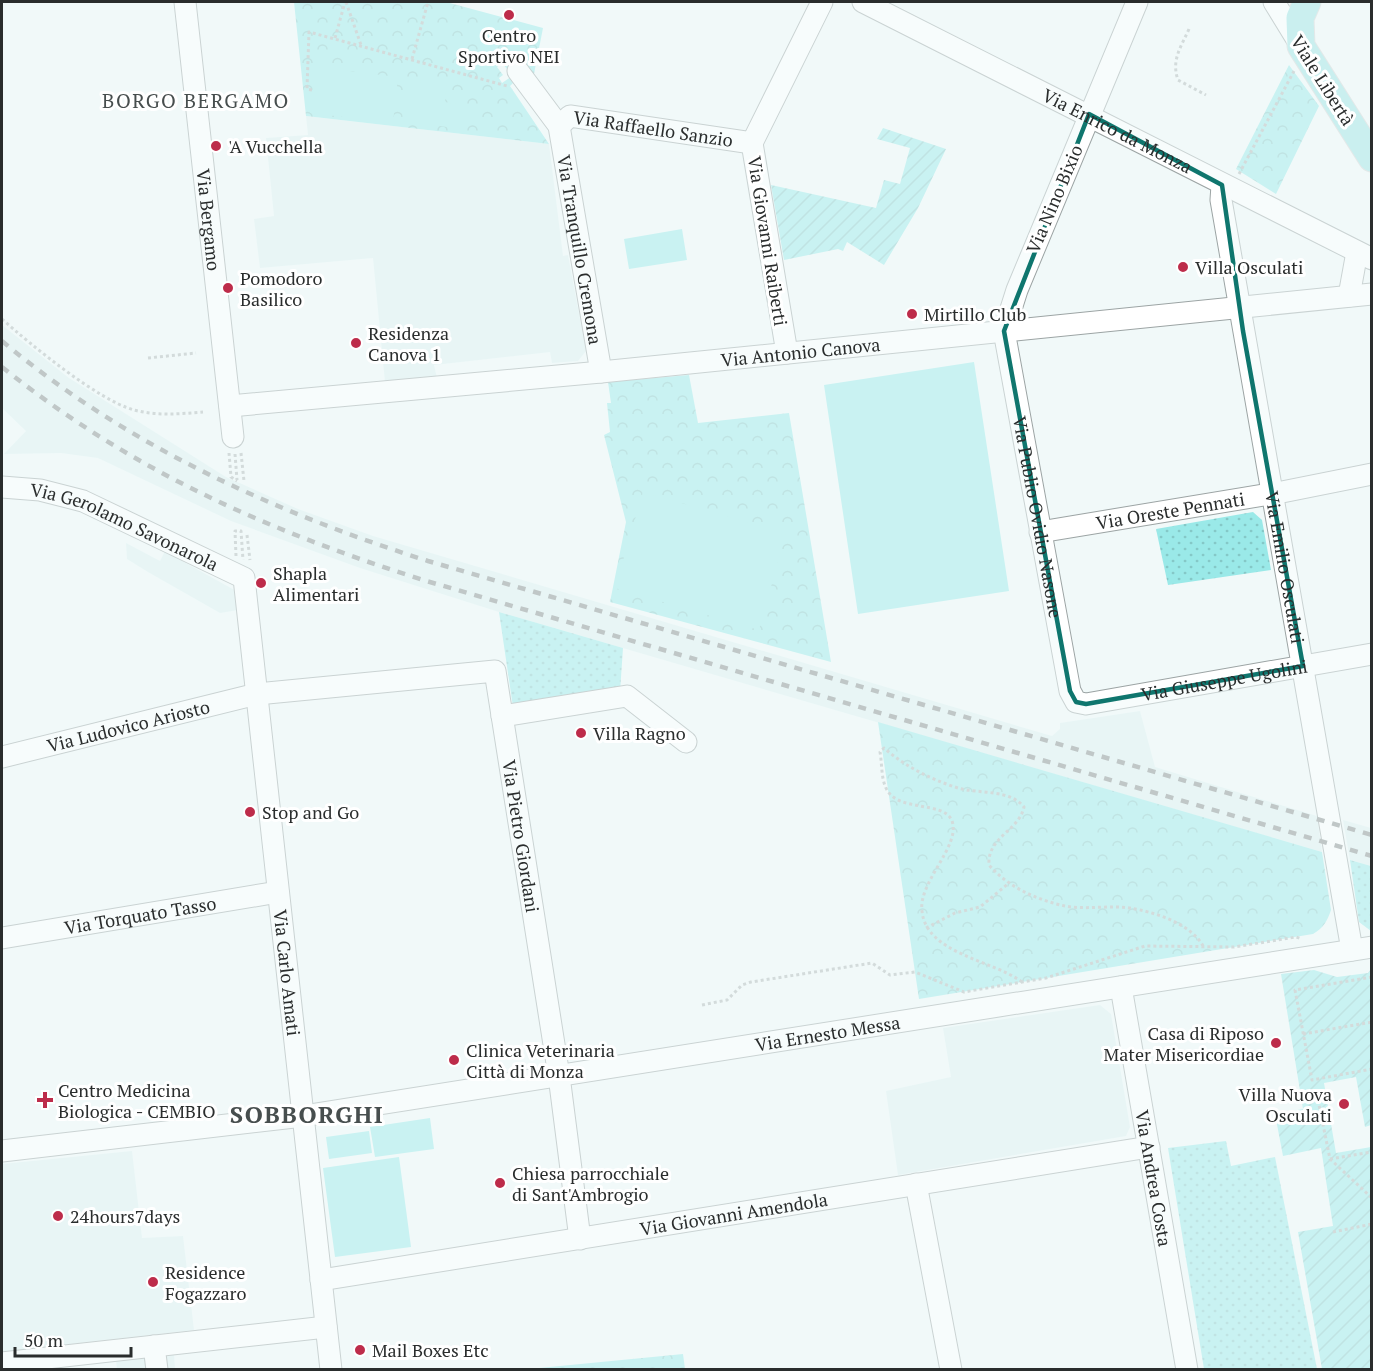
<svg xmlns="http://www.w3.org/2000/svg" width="1373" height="1371" viewBox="0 0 1373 1371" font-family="'PT Serif',serif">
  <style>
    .built { fill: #def0f0 }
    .grass { fill: url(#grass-dots) }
    .park { fill: url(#park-crowns) }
    .garden { fill: url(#garden-furrows) }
    .pitch { fill: #9ae9e8 }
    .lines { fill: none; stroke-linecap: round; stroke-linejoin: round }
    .minor-casing { stroke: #9ca4a4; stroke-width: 23 }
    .major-casing { stroke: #d4d5d5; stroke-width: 29 }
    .path { stroke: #b0b6b6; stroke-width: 3; stroke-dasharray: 3 3; stroke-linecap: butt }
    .minor { stroke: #fff; stroke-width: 21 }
    .major { stroke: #9be3e3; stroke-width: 27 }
    .rail { stroke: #858b8b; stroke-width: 4.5; stroke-dasharray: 8 8; stroke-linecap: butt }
    .marked { fill: none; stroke: #0f766e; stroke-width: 4.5; stroke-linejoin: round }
    .poi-dot { fill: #bd2c4a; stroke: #fff; stroke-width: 2 }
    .labels { text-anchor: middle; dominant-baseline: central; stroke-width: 6; stroke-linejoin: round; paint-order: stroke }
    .poi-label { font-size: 18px; fill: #2a2d2d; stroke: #fff; text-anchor: start }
    .street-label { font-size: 18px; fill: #2a2d2d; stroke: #fff }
    .neighbourhood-label { font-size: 20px; letter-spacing: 1.5px; fill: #474e4e; stroke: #fff }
    .district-label { font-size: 24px; font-weight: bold; letter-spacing: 1.5px; fill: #474e4e; stroke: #fff }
  </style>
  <defs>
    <pattern id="grass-dots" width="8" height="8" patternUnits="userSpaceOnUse" patternTransform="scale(1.5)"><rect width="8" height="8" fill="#9ae9e8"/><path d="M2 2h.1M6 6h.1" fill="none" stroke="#85c8c7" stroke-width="1.8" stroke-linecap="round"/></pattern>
    <pattern id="park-crowns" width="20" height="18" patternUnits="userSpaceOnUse" patternTransform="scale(1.5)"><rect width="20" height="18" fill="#9ae9e8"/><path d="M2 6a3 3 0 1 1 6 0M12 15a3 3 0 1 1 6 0" fill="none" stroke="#85c8c7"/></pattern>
    <pattern id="garden-furrows" width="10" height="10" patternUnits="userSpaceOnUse" patternTransform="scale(1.5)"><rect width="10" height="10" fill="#9ae9e8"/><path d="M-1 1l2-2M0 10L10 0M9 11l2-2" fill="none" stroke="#85c8c7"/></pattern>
  </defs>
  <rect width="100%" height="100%" fill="#f1f9f9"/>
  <path class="built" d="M306 116 549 144 563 256 568 255 586 351 578 361 552 363 550 352 434 365 437 378 385 382 373 258 260 268 254 219 274 216 266 138 308 135Z
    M2 325 69 378 226 477 298 509 373 536 1052 736 1060 729V723L1140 711 1155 767 1317 816 1322 852 499 612 360 568 231 521 98 458 61 453 4 454 26 431 2 408Z
    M126 543 160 561 166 549 184 562 238 592V610L220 613 148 572 127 559Z
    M1343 820 1371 828V866L1350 860Z
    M1100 1005 1111 1014 1130 1127 1126 1136 898 1175 886 1091 951 1077 943 1028Z
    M132 1151 142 1238 183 1236 194 1330 2 1352V1164Z
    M174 1354 175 1369H117L116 1361Z"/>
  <path class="grass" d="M1253 512 1262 520 1271 570 1168 585 1156 529Z
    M499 612 623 648 620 692 513 707Z
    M1350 860 1371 866V931L1359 922Z
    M1226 1141 1231 1166 1275 1157 1317 1369H1204L1168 1148Z"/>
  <path class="park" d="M294 2H446L543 28 533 79 521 60 507 69 502 63 497 67 503 75 499 78 502 83 512 76 515 81 510 86 549 144 306 116Z
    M1289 65 1319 106 1276 194 1236 169Z
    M689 375 698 423 789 413 831 662 610 602 626 522 604 435 610 432 607 403H611L608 382Z
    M878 722 1322 852 1331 910C1327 922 1323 928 1313 934L919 999Z
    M683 1354 685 1369H529L673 1355Z"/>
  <path class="garden" d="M883 128 946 149 918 208 884 265 847 242 843 251 838 249 784 260 771 185 876 208 884 180 900 184 910 148 877 139Z
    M1371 969V1125L1365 1127 1356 1077 1324 1083 1336 1153 1371 1147V1369H1322L1298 1232 1333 1226 1321 1148 1283 1156 1275 1114 1303 1109 1281 974 1314 970 1337 977 1368 973Z"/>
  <path class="pitch" d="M315 67 398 77 393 123 310 113Z
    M421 80 447 84 445 102 461 105V108L465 109 462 129 402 121 407 82 420 83Z
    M682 229 687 260 629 269 624 239Z
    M974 362 1009 591 858 614 824 385Z
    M643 492 786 533 759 630 615 588Z
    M430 1118 434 1149 375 1157 370 1127Z
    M369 1131 372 1153 329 1159 326 1137Z
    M399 1157 411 1247 335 1257 323 1168Z"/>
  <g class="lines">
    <defs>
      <g id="minor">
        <path id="s1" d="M185 2 233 437"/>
        <path id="s2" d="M863 2 1372 259"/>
        <path id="s3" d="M1137 2 1017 290 1004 331 1070 691 1076 702 1086 704 1372 654"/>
        <path d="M1274 2 1301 46"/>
        <path id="s4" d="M518 71 559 126 601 372"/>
        <path id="s5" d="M559 126 570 116 752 143"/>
        <path id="s6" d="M1222 185 1221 200 1352 950"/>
        <path d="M1349 296 1357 252"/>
        <path d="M787 353 752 143 822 2"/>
        <path id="s7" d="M230 406 601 372 1372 294"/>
        <path id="s8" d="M2 487 40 490 83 501 244 578 331 1370"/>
        <path id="s9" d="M1040 532 1282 492 1372 474"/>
        <path d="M502 716 627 696 686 742"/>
        <path id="s10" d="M2 757 257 694 495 671 559 1076 580 1239"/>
        <path id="s11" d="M2 938 278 892"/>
        <path id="s12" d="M1121 987 1187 1370"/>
        <path id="s13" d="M2 1151 303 1116 1372 947"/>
        <path d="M916 1184 951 1370"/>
        <path id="s14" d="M321 1280 1149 1147"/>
        <path d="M154 1346 157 1370"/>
        <path d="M2 1363 326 1327"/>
      </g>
      <path id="major" d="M1307 2 1300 18 1301 46 1372 158"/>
    </defs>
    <use href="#minor" class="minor-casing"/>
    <use href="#major" class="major-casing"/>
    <path class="path" d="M346 2 361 45
      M1189 29C1181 47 1171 60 1178 80L1206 95
      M335 38 345 2
      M412 59 428 2
      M312 90 307 89 309 32 507 86
      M1239 174 1294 71
      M2 319C31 345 98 400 134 410 157 416 179 414 203 412
      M148 358 196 353
      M229 453 231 477 237 481
      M241 453 244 481
      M235 454 237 480
      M247 535 250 560
      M236 556 235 531H241L243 560
      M926 928 955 913 980 907 1009 883
      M1372 977 1295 990 1312 1080 1372 1069
      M1022 982C993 960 926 954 922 911 918 882 961 846 952 821 944 800 897 813 886 788 881 778 882 762 880 752L884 748C906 767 930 779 958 788 978 794 1010 789 1024 807 1019 831 987 837 989 865 1008 887 1037 900 1065 906 1086 910 1109 905 1130 908 1154 912 1193 924 1204 948
      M702 1005 727 1000 742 985 751 982 872 963 890 975 915 972 964 992 1046 978 1145 946 1234 947 1296 937 1302 939
      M1303 1034 1372 1022
      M1318 1100 1330 1159 1372 1198
      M1330 1159 1372 1152
      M1333 1232 1372 1224"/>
    <use href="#minor" class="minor"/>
    <use href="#major" class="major"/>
    <path class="rail" d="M2 341C127 446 274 512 428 561L1372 835
      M2 367C132 471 266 530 423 580L1372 856"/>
  </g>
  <path d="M0 0H1373V1371H0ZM1089 114 1222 185 1243 331 1303 666 1086 704 1076 702 1070 691 1004 331Z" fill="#f1f9f9" fill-opacity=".55" fill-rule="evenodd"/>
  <path class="marked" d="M1089 114 1222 185 1243 331 1303 666 1086 704 1076 702 1070 691 1004 331Z"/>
  <g class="poi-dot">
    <circle cx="509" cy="15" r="6"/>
    <circle cx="216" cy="146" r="6"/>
    <circle cx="1183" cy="267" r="6"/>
    <circle cx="228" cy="288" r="6"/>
    <circle cx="912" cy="314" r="6"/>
    <circle cx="356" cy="343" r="6"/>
    <circle cx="261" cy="583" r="6"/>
    <circle cx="581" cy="733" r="6"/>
    <circle cx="250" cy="812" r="6"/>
    <circle cx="1276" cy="1043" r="6"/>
    <circle cx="454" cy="1060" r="6"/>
    <path d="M42 1091h6v6h6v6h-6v6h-6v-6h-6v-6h6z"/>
    <circle cx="1344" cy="1104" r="6"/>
    <circle cx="500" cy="1183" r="6"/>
    <circle cx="58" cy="1216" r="6"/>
    <circle cx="153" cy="1282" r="6"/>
    <circle cx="360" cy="1350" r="6"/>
  </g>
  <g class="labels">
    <g class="poi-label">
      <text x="509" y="35" text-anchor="middle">Centro<tspan x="509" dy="21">Sportivo NEI</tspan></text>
      <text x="228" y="146">'A Vucchella</text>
      <text x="1195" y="267">Villa Osculati</text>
      <text x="240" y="278">Pomodoro<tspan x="240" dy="21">Basilico</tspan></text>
      <text x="924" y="314">Mirtillo Club</text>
      <text x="368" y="333">Residenza<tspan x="368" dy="21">Canova 1</tspan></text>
      <text x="273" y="573">Shapla<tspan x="273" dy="21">Alimentari</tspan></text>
      <text x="593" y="733">Villa Ragno</text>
      <text x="262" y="812">Stop and Go</text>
      <text x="1264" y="1033" text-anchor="end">Casa di Riposo<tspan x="1264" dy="21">Mater Misericordiae</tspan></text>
      <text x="466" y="1050">Clinica Veterinaria<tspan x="466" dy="21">Città di Monza</tspan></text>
      <text x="58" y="1090">Centro Medicina<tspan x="58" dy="21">Biologica - CEMBIO</tspan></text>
      <text x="1332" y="1094" text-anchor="end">Villa Nuova<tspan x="1332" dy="21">Osculati</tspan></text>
      <text x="512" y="1173">Chiesa parrocchiale<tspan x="512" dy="21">di Sant'Ambrogio</tspan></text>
      <text x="70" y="1216">24hours7days</text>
      <text x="165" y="1272">Residence<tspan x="165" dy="21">Fogazzaro</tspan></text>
      <text x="372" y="1350">Mail Boxes Etc</text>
    </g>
    <g class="street-label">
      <text transform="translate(1323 80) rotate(58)">Viale Libertà</text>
      <text stroke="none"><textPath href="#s5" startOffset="99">Via Raffaello Sanzio</textPath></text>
      <text stroke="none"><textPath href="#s2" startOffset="285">Via Enrico da Monza</textPath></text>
      <text transform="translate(1054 199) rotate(-67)">Via Nino Bixio</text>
      <text stroke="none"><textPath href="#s1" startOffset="219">Via Bergamo</textPath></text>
      <text transform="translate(768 241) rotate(81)">Via Giovanni Raiberti</text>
      <text stroke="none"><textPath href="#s4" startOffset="194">Via Tranquillo Cremona</textPath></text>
      <text stroke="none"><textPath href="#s7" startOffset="573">Via Antonio Canova</textPath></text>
      <text stroke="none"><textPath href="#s9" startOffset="132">Via Oreste Pennati</textPath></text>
      <text stroke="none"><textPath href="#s3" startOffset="544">Via Publio Ovidio Nasone</textPath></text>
      <text stroke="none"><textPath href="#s8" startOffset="130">Via Gerolamo Savonarola</textPath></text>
      <text stroke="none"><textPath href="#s6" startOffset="388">Via Emilio Osculati</textPath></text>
      <text stroke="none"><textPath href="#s3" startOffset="884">Via Giuseppe Ugolini</textPath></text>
      <text stroke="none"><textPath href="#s10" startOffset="130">Via Ludovico Ariosto</textPath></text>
      <text stroke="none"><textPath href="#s10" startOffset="669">Via Pietro Giordani</textPath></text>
      <text stroke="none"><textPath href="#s11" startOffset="140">Via Torquato Tasso</textPath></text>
      <text stroke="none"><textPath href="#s8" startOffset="658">Via Carlo Amati</textPath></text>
      <text stroke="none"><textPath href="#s13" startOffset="834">Via Ernesto Messa</textPath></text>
      <text stroke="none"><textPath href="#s12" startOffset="194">Via Andrea Costa</textPath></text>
      <text stroke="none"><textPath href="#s14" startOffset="418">Via Giovanni Amendola</textPath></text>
    </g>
    <g class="neighbourhood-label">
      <text x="196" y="100">BORGO BERGAMO</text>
    </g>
    <g class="district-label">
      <text x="307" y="1114">SOBBORGHI</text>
    </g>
  </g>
  <rect width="1373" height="1371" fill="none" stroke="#2a2d2d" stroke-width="6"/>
  <path d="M15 1347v9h116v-9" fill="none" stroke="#2a2d2d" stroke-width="3"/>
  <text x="24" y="1347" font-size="18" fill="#2a2d2d" stroke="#ffffff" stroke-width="4.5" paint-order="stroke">50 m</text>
</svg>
